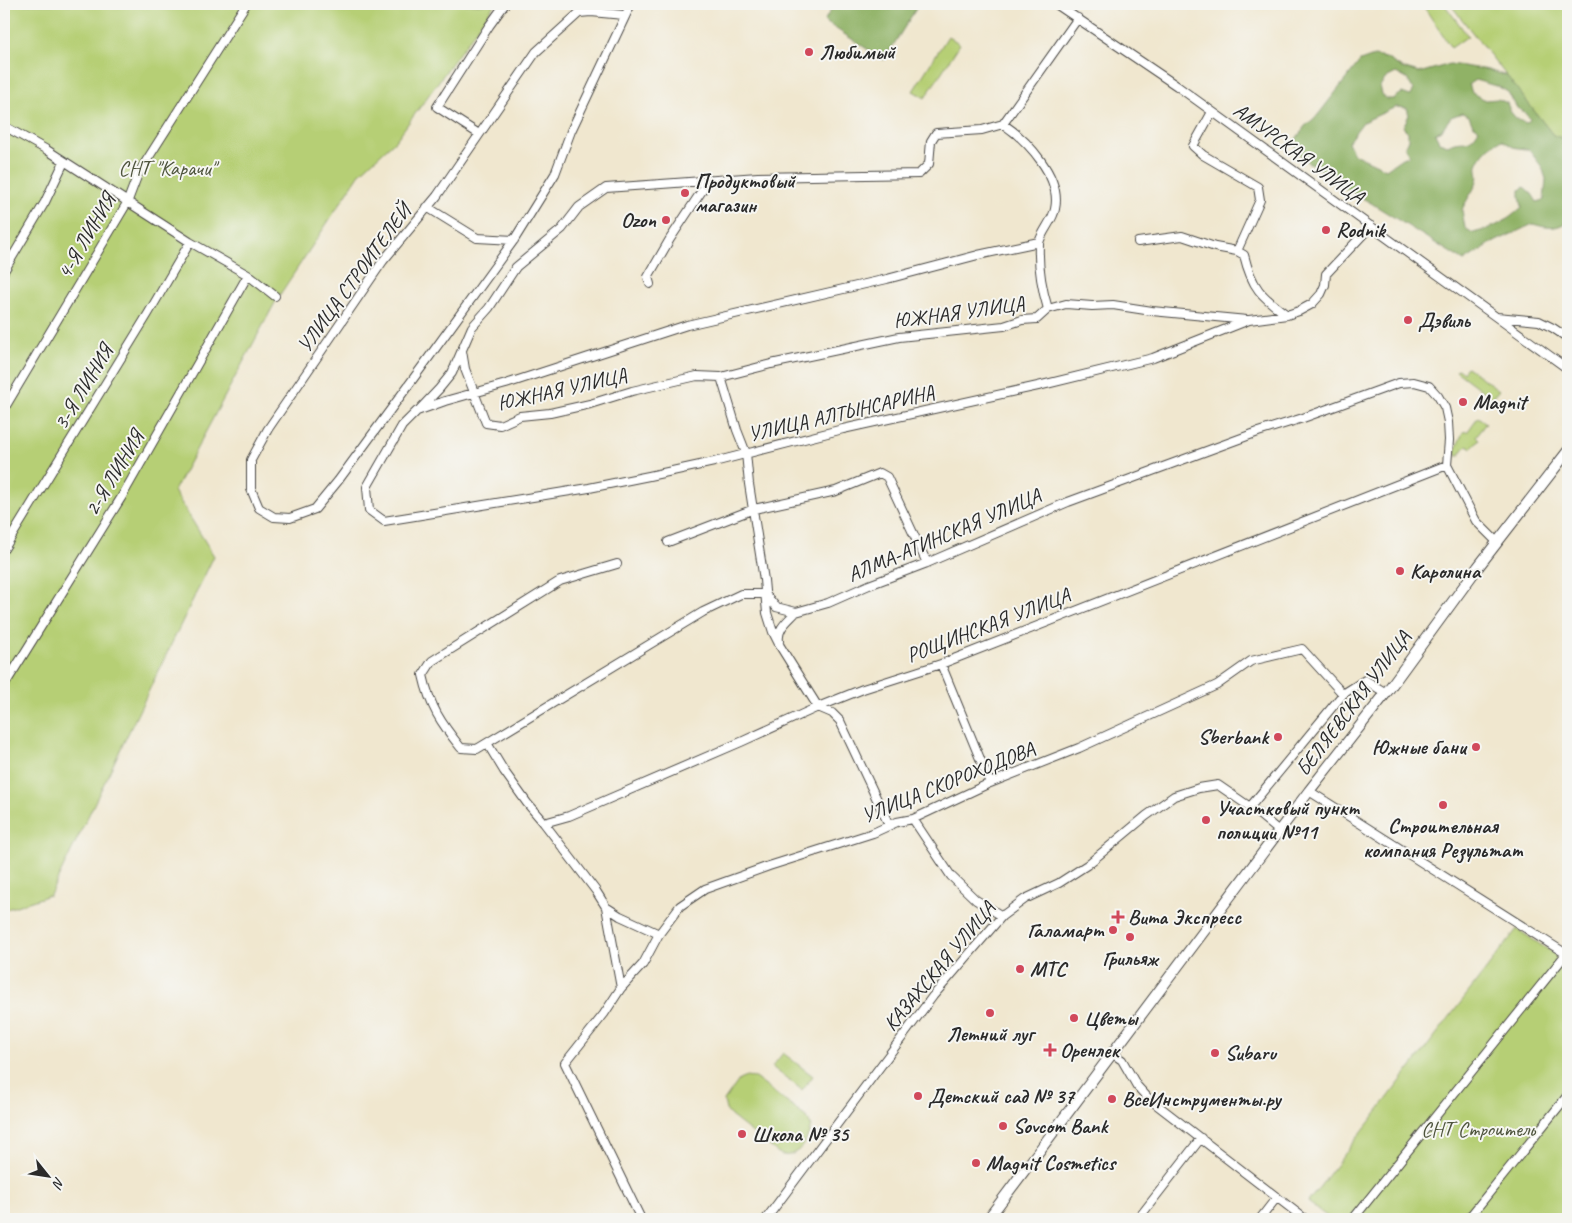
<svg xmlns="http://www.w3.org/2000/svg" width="1572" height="1223" viewBox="0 0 1572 1223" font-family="Caveat,sans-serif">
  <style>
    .green { fill: #b6cf74; stroke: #707d50 }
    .forest { fill: #90b266; stroke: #5e6e48; fill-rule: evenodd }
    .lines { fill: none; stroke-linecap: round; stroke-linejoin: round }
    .minor-casing { stroke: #494744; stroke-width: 10 }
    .major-casing { stroke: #494744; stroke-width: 12 }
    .minor { stroke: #fff; stroke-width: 8 }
    .major { stroke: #fff; stroke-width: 10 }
    .poi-dot { fill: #d1495b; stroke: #f6f6f2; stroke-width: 2 }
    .labels { text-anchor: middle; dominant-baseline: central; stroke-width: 4; stroke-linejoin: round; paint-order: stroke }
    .poi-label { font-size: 21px; font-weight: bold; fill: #2b2b2b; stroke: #f6f6f2; text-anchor: start }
    .street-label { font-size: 21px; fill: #2b2b2b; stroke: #f6f6f2 }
    .park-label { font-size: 21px; fill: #4e543d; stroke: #f6f6f2 }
  </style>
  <rect width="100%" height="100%" fill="#f6f6f2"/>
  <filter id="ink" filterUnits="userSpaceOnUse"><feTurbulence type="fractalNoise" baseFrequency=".02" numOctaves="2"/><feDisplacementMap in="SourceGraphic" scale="10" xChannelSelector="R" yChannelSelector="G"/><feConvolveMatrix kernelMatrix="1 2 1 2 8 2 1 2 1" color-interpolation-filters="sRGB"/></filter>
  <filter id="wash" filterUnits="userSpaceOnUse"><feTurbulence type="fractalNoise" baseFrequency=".0096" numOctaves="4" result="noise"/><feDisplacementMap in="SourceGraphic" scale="20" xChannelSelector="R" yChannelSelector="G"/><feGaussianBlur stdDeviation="1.12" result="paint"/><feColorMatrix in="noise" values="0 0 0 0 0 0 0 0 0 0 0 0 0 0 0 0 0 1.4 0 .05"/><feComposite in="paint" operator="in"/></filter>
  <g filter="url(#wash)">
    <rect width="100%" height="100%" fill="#f0e7cf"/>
    <path class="green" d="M4 4H495L396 140 361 172 277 299 174 491 214 556 50 895 4 910Z
      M1422 4H1444L1468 36 1451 48Z
      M1450 4H1568V140L1553 135Z
      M948 36 960 44 925 98 913 91Z
      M1467 367 1499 390 1492 398 1456 371 1458 369 1463 372Z
      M1478 417 1486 423 1476 436 1479 439 1472 448 1467 445 1458 457 1455 451 1463 432 1468 431Z
      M1517 929 1568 963V1219H1330L1308 1202Z
      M783 1053 813 1076 802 1090 772 1067Z
      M746 1077 755 1078 806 1117 811 1125C808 1141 798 1158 781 1155L731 1116 726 1110 724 1101 739 1080Z"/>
    <path class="forest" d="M835 4H919L884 60 824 21Z
      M1374 56 1386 58 1402 68 1419 73 1450 64 1488 70 1507 76 1553 135 1568 140V221C1556 230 1547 228 1533 224L1490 244 1464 261 1371 203 1343 187 1323 171 1303 159 1296 150V139L1305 126 1317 116 1360 61ZM1396 73 1407 79 1413 89 1410 96 1402 93 1393 99H1386L1382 94 1380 86 1386 78ZM1475 80 1499 87 1508 92 1517 108 1524 112 1530 119 1527 123C1515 120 1511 114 1507 103L1498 99 1485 100 1472 93 1469 84ZM1396 107 1407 108 1409 115 1403 127 1408 132V139L1405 146 1409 156 1402 158 1386 169 1354 154 1348 142 1363 122ZM1462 113 1469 116 1473 125 1479 129C1468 149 1462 136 1448 145L1439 142 1435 134 1442 129 1451 117ZM1502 140 1513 147 1529 150 1542 167 1546 179 1544 200 1537 202 1532 194 1524 187 1520 190V196L1522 207C1506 222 1494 228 1473 233L1465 228 1462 210C1466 200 1474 191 1477 181 1479 175 1476 170 1477 165 1481 154 1490 144 1502 140Z"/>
  </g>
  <g filter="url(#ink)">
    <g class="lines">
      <defs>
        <path id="minor" d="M1056 4 1177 86 1568 369
          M624 15 591 12 579 13 536 52 437 196 383 261 268 429 251 460V489L259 508 274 517 290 518 315 509 338 481 427 360 514 240 555 174 571 131 631 4
          M1003 124C1027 140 1062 177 1055 209 1053 221 1040 233 1039 244 1038 265 1042 289 1048 309
          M4 126 47 150 190 242 248 275 275 296
          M479 134 437 107 489 26 505 4
          M427 207 477 238 514 240
          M1039 242 978 255 887 279 687 325 506 384 445 401 417 411 402 426 367 487 369 510 384 521 589 488 649 476 714 462 843 429 1038 386 1153 358 1249 320 1287 315 1299 311 1312 304 1321 294 1325 285 1326 274 1371 226
          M1138 242 1182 236 1215 247 1237 251 1260 200 1258 187 1203 155 1193 146 1212 112
          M1237 251 1244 255C1252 288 1261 296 1287 315
          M4 271 45 202 64 162
          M650 284 648 277 670 239 709 180
          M1497 317 1539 321 1553 328 1568 338
          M462 351 465 369 486 423 500 425 520 416 550 413 590 404 632 391 697 376 721 377 771 364 899 337 1004 326 1022 320 1037 319 1048 309 1066 304 1092 306 1113 305 1152 311 1247 320
          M721 377 737 430 746 453 749 484 764 580 767 613 773 632 780 646 818 707 832 713 840 721 889 825
          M4 409 127 203 138 174 246 4
          M420 409 439 389 452 373 472 327 489 308 516 267 562 229 579 207 606 188 758 177 919 174 929 164 931 141 936 133 982 130 1003 124 1078 18
          M668 542 754 509 836 491 880 473 887 477 927 563
          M4 549 148 314 190 242
          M617 564 560 581 432 661 423 675C430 707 441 723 461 748L477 749 703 612 741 594H765L776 607 796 612 828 603 869 585 927 563 1068 502 1258 432 1303 418 1399 383 1414 382 1429 386 1438 396 1445 408 1448 422 1449 440 1447 465 1476 521 1497 542
          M779 641C777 628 788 621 796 612
          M941 664 990 783
          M4 686 121 498 248 275
          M487 743 504 771 527 803 544 823 596 891 606 907 620 916 659 934
          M1309 791 1568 955
          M1250 807 1343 694
          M913 819 951 876 976 900 1002 916
          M544 823 569 816 741 742 818 707 863 689 941 664 1447 465
          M606 907 621 988
          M1113 1054 1122 1060 1137 1086 1148 1098 1305 1219
          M641 1219 565 1063 604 1014 621 988 643 964 659 934 680 906 705 889 769 866 873 833 897 822 913 819 990 783 1079 748 1217 685 1251 661 1302 649 1343 694 1365 680 1386 693
          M766 1219 933 996 1002 916 1025 899 1059 883 1087 865 1146 816 1174 796 1199 788 1218 785 1250 807 1279 831
          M1138 1219 1201 1138
          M1260 1219 1277 1197
          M1353 1219 1566 954
          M1468 1219 1568 1095"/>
        <path id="major" d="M988 1219 1309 791 1386 693 1478 567 1568 451"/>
      </defs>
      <use href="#minor" class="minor-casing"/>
      <use href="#major" class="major-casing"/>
      <use href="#minor" class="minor"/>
      <use href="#major" class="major"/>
    </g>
  </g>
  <g class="poi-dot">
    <circle cx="809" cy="52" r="5"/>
    <circle cx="685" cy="193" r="5"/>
    <circle cx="666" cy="220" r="5"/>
    <circle cx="1326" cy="230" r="5"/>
    <circle cx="1408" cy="320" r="5"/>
    <circle cx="1463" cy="402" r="5"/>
    <circle cx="1400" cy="571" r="5"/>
    <circle cx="1278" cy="737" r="5"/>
    <circle cx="1476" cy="747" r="5"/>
    <circle cx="1443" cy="805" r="5"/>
    <circle cx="1206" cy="820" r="5"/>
    <path d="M1115.5 909.5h5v5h5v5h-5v5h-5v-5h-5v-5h5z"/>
    <circle cx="1113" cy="930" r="5"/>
    <circle cx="1130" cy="937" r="5"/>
    <circle cx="1020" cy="969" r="5"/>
    <circle cx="990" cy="1013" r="5"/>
    <circle cx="1074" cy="1018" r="5"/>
    <path d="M1047.5 1042.5h5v5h5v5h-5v5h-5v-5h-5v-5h5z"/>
    <circle cx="1215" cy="1053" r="5"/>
    <circle cx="918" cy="1096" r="5"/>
    <circle cx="1112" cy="1099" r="5"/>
    <circle cx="1003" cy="1126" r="5"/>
    <circle cx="742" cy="1134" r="5"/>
    <circle cx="976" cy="1163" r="5"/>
  </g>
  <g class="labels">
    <g class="poi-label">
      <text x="819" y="52">Любимый</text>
      <text x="695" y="181">Продуктовый<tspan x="695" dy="24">магазин</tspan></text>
      <text x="656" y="220" text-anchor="end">Ozon</text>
      <text x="1336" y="230">Rodnik</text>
      <text x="1418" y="320">Дэвиль</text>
      <text x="1473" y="402">Magnit</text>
      <text x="1410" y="571">Каролина</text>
      <text x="1268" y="737" text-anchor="end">Sberbank</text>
      <text x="1466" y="747" text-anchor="end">Южные бани</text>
      <text x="1216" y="808">Участковый пункт<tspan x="1216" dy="24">полиции №11</tspan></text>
      <text x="1443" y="826" text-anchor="middle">Строительная<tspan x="1443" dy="24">компания Результат</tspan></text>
      <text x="1128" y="917">Вита Экспресс</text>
      <text x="1103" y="930" text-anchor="end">Галамарт</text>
      <text x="1130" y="958" text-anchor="middle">Грильяж</text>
      <text x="1030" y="969">МТС</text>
      <text x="1084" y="1018">Цветы</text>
      <text x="990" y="1034" text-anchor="middle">Летний луг</text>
      <text x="1060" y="1050">Оренлек</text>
      <text x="1225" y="1053">Subaru</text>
      <text x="928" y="1096">Детский сад № 37</text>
      <text x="1122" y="1099">ВсеИнструменты.ру</text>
      <text x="1013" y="1126">Sovcom Bank</text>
      <text x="752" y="1134">Школа № 35</text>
      <text x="986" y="1163">Magnit Cosmetics</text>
    </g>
    <g class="street-label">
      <text transform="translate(1299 153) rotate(36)">АМУРСКАЯ УЛИЦА</text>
      <text transform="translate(86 236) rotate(-60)">4-Я ЛИНИЯ</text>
      <text transform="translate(354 278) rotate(-54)">УЛИЦА СТРОИТЕЛЕЙ</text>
      <text transform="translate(959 312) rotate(-8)">ЮЖНАЯ УЛИЦА</text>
      <text transform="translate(83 387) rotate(-59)">3-Я ЛИНИЯ</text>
      <text transform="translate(562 389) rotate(-13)">ЮЖНАЯ УЛИЦА</text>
      <text transform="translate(841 413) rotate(-13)">УЛИЦА АЛТЫНСАРИНА</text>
      <text transform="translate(114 473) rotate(-59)">2-Я ЛИНИЯ</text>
      <text transform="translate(944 535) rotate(-23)">АЛМА-АТИНСКАЯ УЛИЦА</text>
      <text transform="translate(988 625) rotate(-21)">РОЩИНСКАЯ УЛИЦА</text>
      <text transform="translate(1353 703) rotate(-53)">БЕЛЯЕВСКАЯ УЛИЦА</text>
      <text transform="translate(948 782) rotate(-22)">УЛИЦА СКОРОХОДОВА</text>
      <text transform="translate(939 966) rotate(-50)">КАЗАХСКАЯ УЛИЦА</text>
    </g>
    <g class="park-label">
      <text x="167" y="168">СНТ "Карачи"</text>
      <text x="1478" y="1129">СНТ Строитель</text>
    </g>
  </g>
  <rect width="1572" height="1223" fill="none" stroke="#f6f6f2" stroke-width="20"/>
  <g transform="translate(48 1176) rotate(120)" stroke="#f6f6f2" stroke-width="4" paint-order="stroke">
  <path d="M0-4L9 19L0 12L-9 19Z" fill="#2b2b2b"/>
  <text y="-8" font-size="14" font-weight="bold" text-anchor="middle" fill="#2b2b2b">N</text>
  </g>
</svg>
